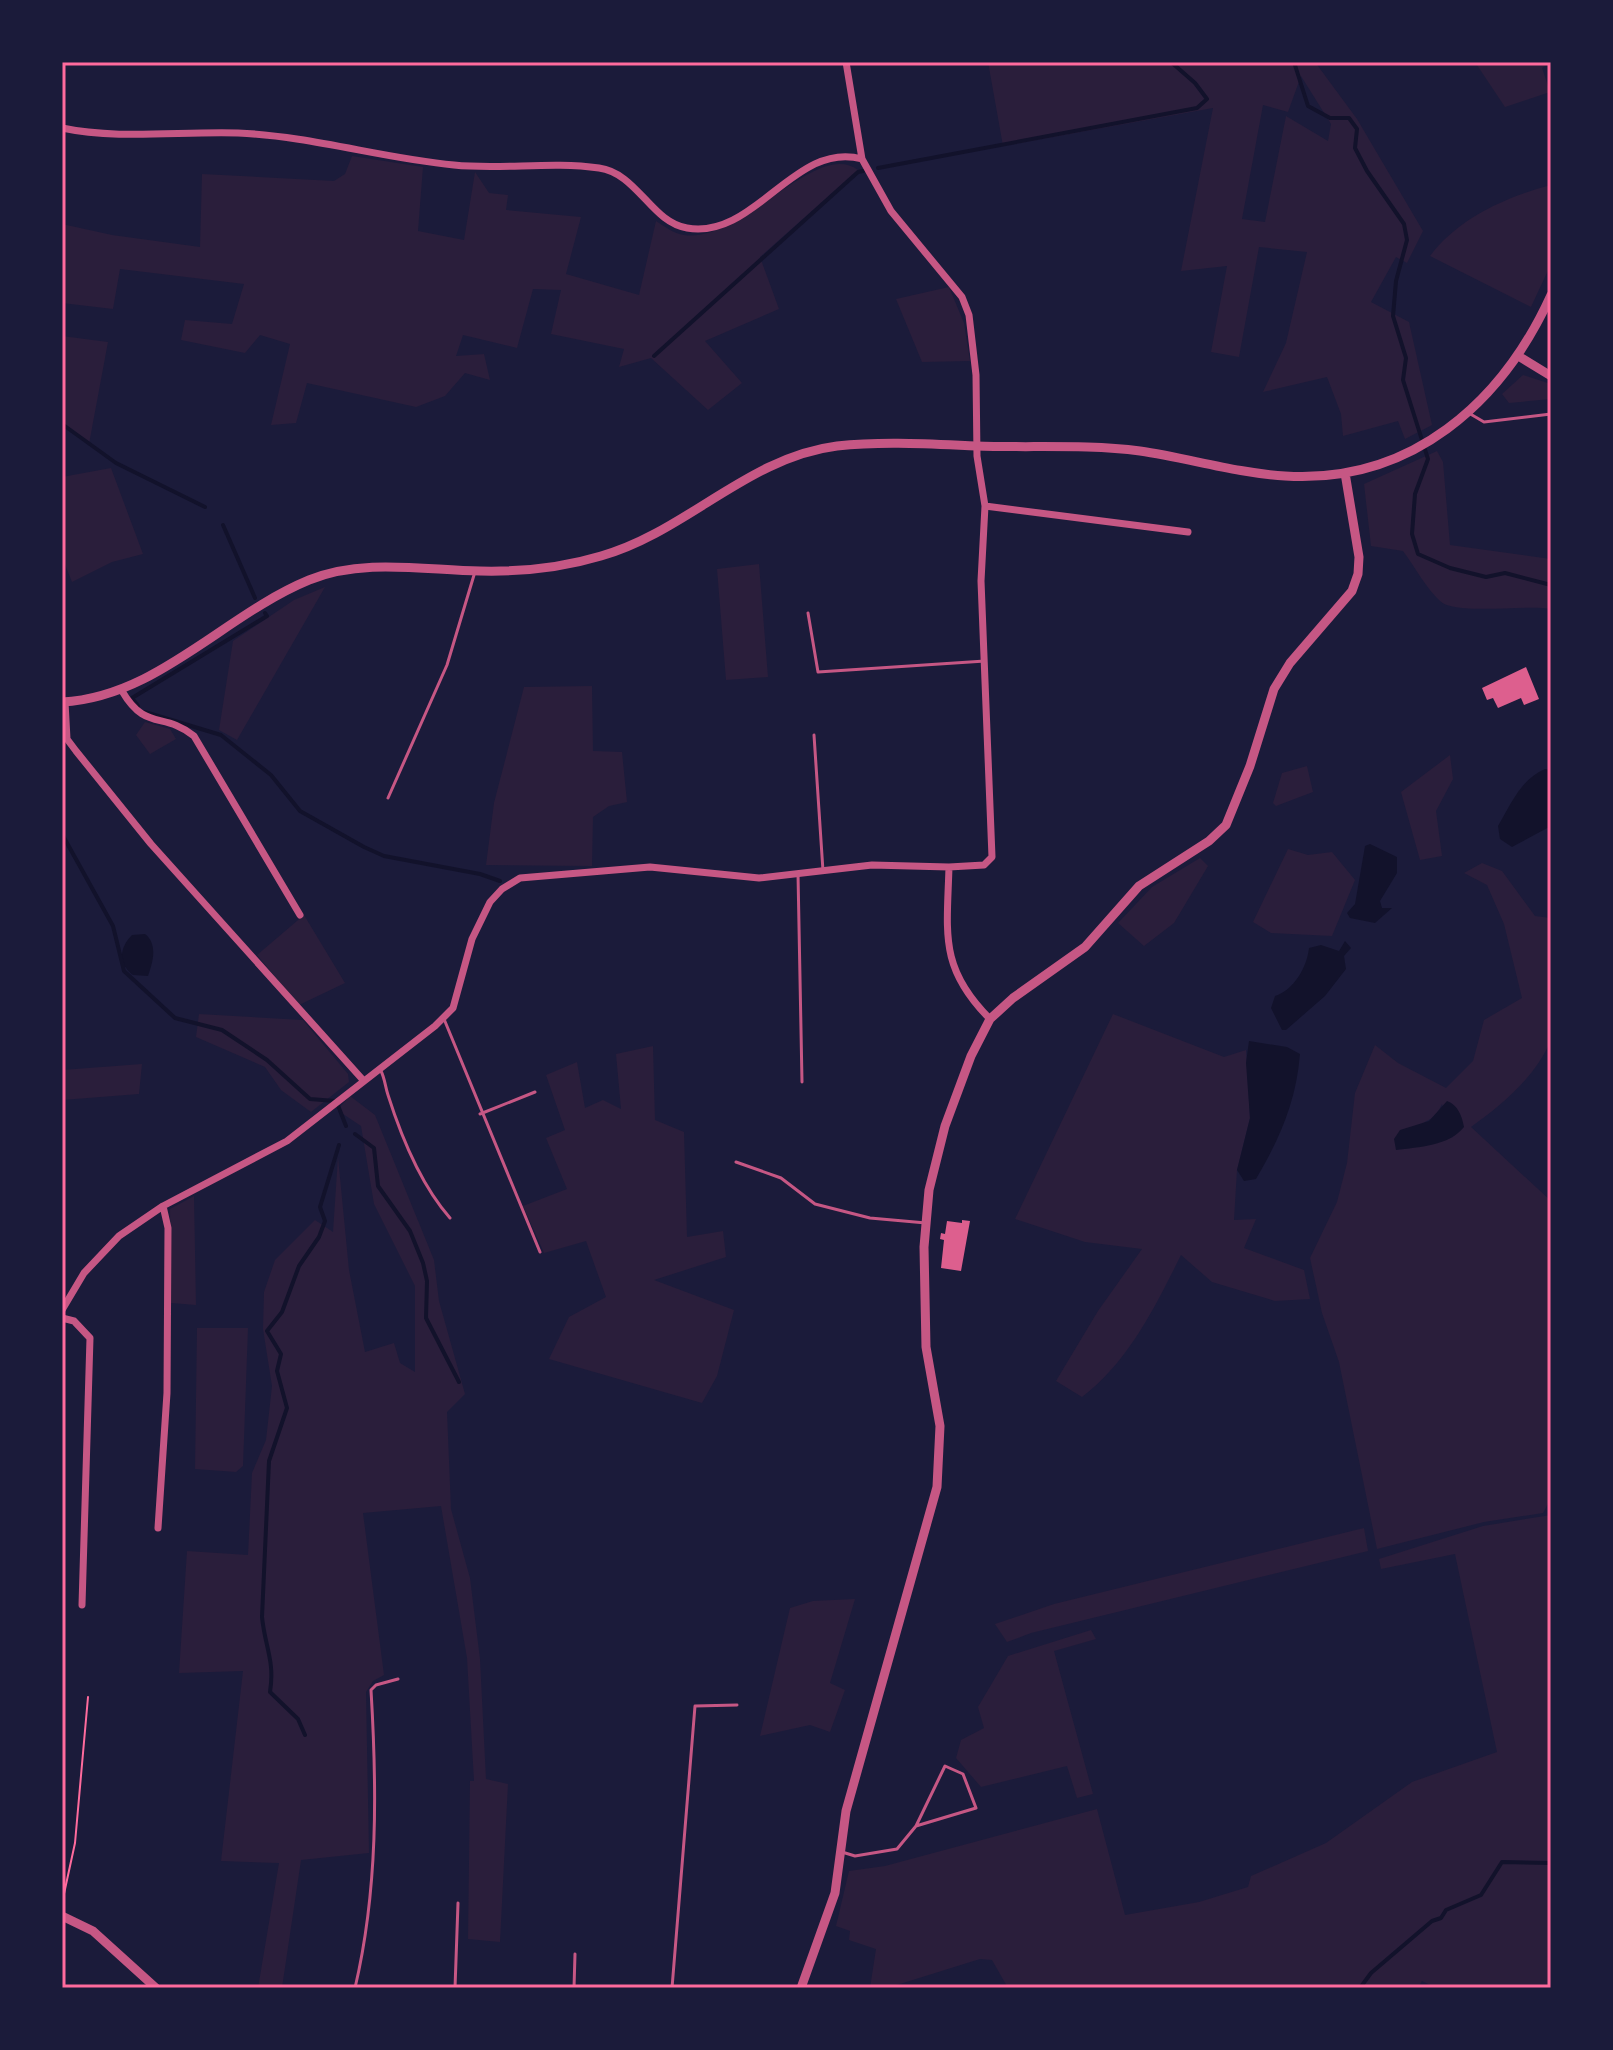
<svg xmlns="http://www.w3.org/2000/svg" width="1613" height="2050" viewBox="0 0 1613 2050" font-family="Arial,sans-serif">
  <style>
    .green { fill: #2a1e3b; fill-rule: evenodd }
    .water { fill: #12122b }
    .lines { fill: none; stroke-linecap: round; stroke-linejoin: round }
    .stream { stroke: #12122b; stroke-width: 4 }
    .building { fill: #dd5f8e }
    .path { stroke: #ff6b9d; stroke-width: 2 }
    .service { stroke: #c65784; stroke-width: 3 }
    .minor { stroke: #c65784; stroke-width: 7 }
    .tertiary { stroke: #c65784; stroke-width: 9 }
    .neatline { fill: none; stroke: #ff6b9d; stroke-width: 3 }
  </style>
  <rect width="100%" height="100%" fill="#1b1b3a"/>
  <path class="green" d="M988 62H1315L1357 119 1423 231 1407 263 1396 257 1371 302 1409 322 1432 425 1405 439 1398 421 1343 436 1341 414 1327 377 1263 392 1286 343 1307 252 1259 247 1239 357 1211 352 1227 266 1181 271 1213 108 1003 146ZM1301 76 1331 124 1328 141 1286 116 1265 222 1242 219 1263 105 1288 112Z
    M1475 62H1551L1542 68 1550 92 1505 107Z
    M352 156 423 167 418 231 464 240 475 172 489 193 508 195 506 210 581 217 566 274 639 295 656 221C664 226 674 234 684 235 742 244 816 138 858 170L760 257 779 309 705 341 742 383 708 410 651 358 619 367 624 349 551 334 561 290 533 289 517 348 463 335 456 356 484 354 490 380 465 373 445 396 416 407 307 383 296 423 271 425 290 344 260 335 245 353 181 340 185 320 232 324 244 284 120 269 113 309 62 303V224L112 235 200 247 202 174 334 181 345 174Z
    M1551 185V264L1531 307 1430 256C1459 218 1506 197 1551 185Z
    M949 287 964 323 970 361 922 362 896 299Z
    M62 336 108 342 89 444 62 426Z
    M1523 375 1551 384V399L1509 403 1502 394Z
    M1437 451 1443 462 1450 545 1551 559V609C1526 604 1456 616 1440 601 1426 588 1415 567 1403 551L1371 546 1364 484Z
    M111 468 143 554 112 562 72 582 62 557V477Z
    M759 564 768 677 726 680 717 569Z
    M325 587 237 740 219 730 233 641 294 600Z
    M592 686 593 751 622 752 627 802 609 806 593 817 592 866 486 865 494 803 524 687Z
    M145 722 170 729 176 739 150 754 136 735Z
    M1450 755 1453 779 1436 811 1442 856 1420 860 1401 792Z
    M1307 766 1313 792 1276 806 1273 803 1282 773Z
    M1288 849 1308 855 1332 852 1355 880 1332 936 1271 933 1253 922Z
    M1200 858 1208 866 1174 923 1144 946 1118 923 1152 887Z
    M1482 863 1502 871 1535 916 1551 918C1551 941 1556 1027 1550 1042 1535 1077 1501 1106 1471 1127L1551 1201V1498L1543 1513 1484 1522 1377 1549 1339 1362 1322 1313 1310 1258 1337 1202 1347 1163 1355 1093 1375 1045 1398 1063 1446 1088 1473 1061 1484 1020 1522 998 1504 924 1487 885 1464 873ZM1442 1104 1453 1137 1424 1146 1421 1124 1436 1116Z
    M304 915 345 983 299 1005 257 955Z
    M199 1014 303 1020 348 1074 349 1082 311 1112 281 1090 265 1067 196 1037Z
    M1113 1014 1224 1057 1246 1050 1250 1118 1237 1170 1234 1220 1256 1219 1244 1248 1304 1270 1310 1299 1275 1301 1212 1282 1181 1255C1155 1307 1129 1361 1082 1397L1056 1381 1098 1311 1142 1249 1085 1242 1015 1219Z
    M653 1046 655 1120 684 1132 687 1237 723 1231 726 1257 654 1280 734 1310 717 1376 702 1403 549 1359 569 1317 606 1297 586 1241 544 1253 523 1206 567 1189 546 1138 565 1130 546 1075 577 1062 585 1108 603 1100 621 1109 616 1054Z
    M142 1064 139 1094 62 1100V1070Z
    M350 1096 375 1115 434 1260 439 1301 465 1394 447 1412 451 1509 470 1578 480 1659 486 1779 508 1784 500 1942 468 1939 470 1781H474L467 1658 441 1506 363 1513 384 1675 373 1681 366 1692 369 1853 301 1860 282 1988H258L279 1863 221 1861 243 1671 179 1673 187 1551 248 1555 252 1473 266 1440 272 1386 263 1329 264 1292 275 1260 315 1220 333 1232 338 1157 349 1270 365 1352 394 1343 400 1363 415 1372V1286L374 1204 361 1126 337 1110Z
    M194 1196 196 1305 171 1303 170 1209Z
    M197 1328H248L243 1466 236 1472 195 1469Z
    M1551 1515V1988H1436L1422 1981 1418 1988H1008L992 1960 980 1959 887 1988H870L876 1949 849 1940 850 1931 836 1926 849 1871 885 1866 1097 1809 1125 1915 1199 1902 1248 1887 1251 1876 1326 1843 1412 1782 1497 1752 1455 1554 1381 1569 1379 1559 1483 1526Z
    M1364 1528 1368 1551 1031 1633 1007 1642 995 1624 1054 1604Z
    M855 1599 830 1683 845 1690 830 1732 810 1725 760 1736 790 1608 813 1601Z
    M1091 1630 1096 1639 1054 1651 1093 1794 1077 1798 1067 1766 981 1787 956 1758 961 1740 984 1728 978 1707 1008 1656Z"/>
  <path class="water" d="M1545 769 1551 770V826L1512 847 1500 839 1498 826C1511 804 1521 779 1545 769Z
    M1370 844 1397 857V873L1380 901 1382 908H1392L1375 923 1350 918 1347 913 1355 904 1365 846Z
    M132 935 145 934C158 944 153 962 148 976L133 975C118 964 119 948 132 935Z
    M1345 941 1351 948 1344 956 1346 969 1325 996 1286 1030H1282L1271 1008 1275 996C1294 990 1307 967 1309 948L1321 945 1339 951Z
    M1249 1041 1287 1047 1300 1054C1296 1102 1280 1138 1256 1179L1244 1181 1237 1170 1250 1118 1246 1063Z
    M1447 1101C1458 1105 1462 1116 1464 1127 1449 1146 1419 1147 1396 1150L1394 1139 1400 1130 1429 1121Z"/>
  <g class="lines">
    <path class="stream" d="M1294 62 1308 106 1330 118H1349L1357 129 1355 148 1367 171 1404 224 1407 240 1396 281 1393 316 1406 358 1403 380 1428 459 1415 494 1412 534 1418 554 1450 568 1486 577 1505 573 1551 585
      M878 168 1197 108 1207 99 1195 83 1171 62
      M654 356 858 172 863 171
      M62 424 116 463 205 507
      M223 525 255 598
      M138 706 132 698 267 616 265 613
      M145 712 221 735 271 775 300 811 364 847 384 856 480 874 500 881
      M62 834 113 926 124 971 175 1018 222 1030 267 1060 310 1099 335 1101
      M337 1103 346 1126
      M355 1134 374 1148 378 1186 410 1231 423 1263 427 1281 426 1318 459 1382
      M305 1735 298 1719 270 1692C275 1661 265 1647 262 1617L269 1461 287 1408 277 1371 281 1354 267 1331 282 1312 299 1266 319 1237 325 1221 320 1207 339 1145
      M1360 1988 1371 1973 1432 1921 1441 1918 1446 1910 1481 1895 1502 1862 1551 1863"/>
  </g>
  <path class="building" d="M1526 667 1539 699 1524 705 1521 698 1498 708 1493 698 1487 700 1482 688Z
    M962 1220 970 1221 961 1271 941 1268 944 1240 940 1239 941 1233 945 1234 947 1221 962 1223Z"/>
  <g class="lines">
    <path class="path" d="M62 1903 75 1843 88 1697"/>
    <path class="service" d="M1467 412 1484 422 1551 414
      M808 613 818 672 985 661
      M814 735 823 871
      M388 798 447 665 474 575
      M798 874 802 1082
      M444 1019 540 1252
      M381 1071C385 1079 385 1086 388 1095 401 1136 421 1185 450 1218
      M480 1114 535 1092
      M736 1162 781 1178 815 1204 870 1218 926 1223
      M842 1852 855 1856 897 1849 916 1826 945 1766 963 1774 976 1808 916 1826
      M355 1988C378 1890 377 1790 371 1690L376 1685 398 1679
      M455 1988 458 1903
      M574 1988 575 1954
      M672 1988 695 1706 737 1705"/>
    <path class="minor" d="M846 62 862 159
      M62 128C118 140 181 131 238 133 311 136 381 158 454 165 502 170 551 161 599 168 637 173 652 223 687 228 755 240 795 140 862 159L891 211 962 297 969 315 976 375 977 456 985 506 1188 532
      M122 691C146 732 163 711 194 736L300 915
      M65 702 67 739 76 751 151 844 363 1080
      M949 867 984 865 992 857 981 581 985 506
      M62 1310 84 1273 119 1236 163 1206 287 1141 435 1026 453 1008 472 939 490 902 502 889 520 878 650 867 759 878 872 865 949 867C947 934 939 968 990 1019
      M62 1318 74 1321 90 1338 82 1605
      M158 1528 167 1393 168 1228 163 1206"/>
    <path class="tertiary" d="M1520 357 1551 376
      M62 702C157 697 224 615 309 580 362 558 424 570 480 571 521 572 561 568 601 556 686 532 748 457 837 446 883 441 929 444 976 446 1030 448 1086 444 1140 451 1188 458 1236 473 1285 476 1411 484 1502 403 1551 295
      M62 1916 93 1931 156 1988
      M801 1988 835 1893 846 1811 937 1487 940 1426 926 1347 924 1247 929 1190 945 1126 971 1056 990 1019 1013 998 1085 947 1139 886 1209 841 1226 825 1250 766 1274 689 1290 663 1352 591 1358 574 1359 557 1345 473"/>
  </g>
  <rect width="1613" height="2050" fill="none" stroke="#1b1b3a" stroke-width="128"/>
  <rect x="64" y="64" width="1485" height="1922" class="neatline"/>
</svg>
